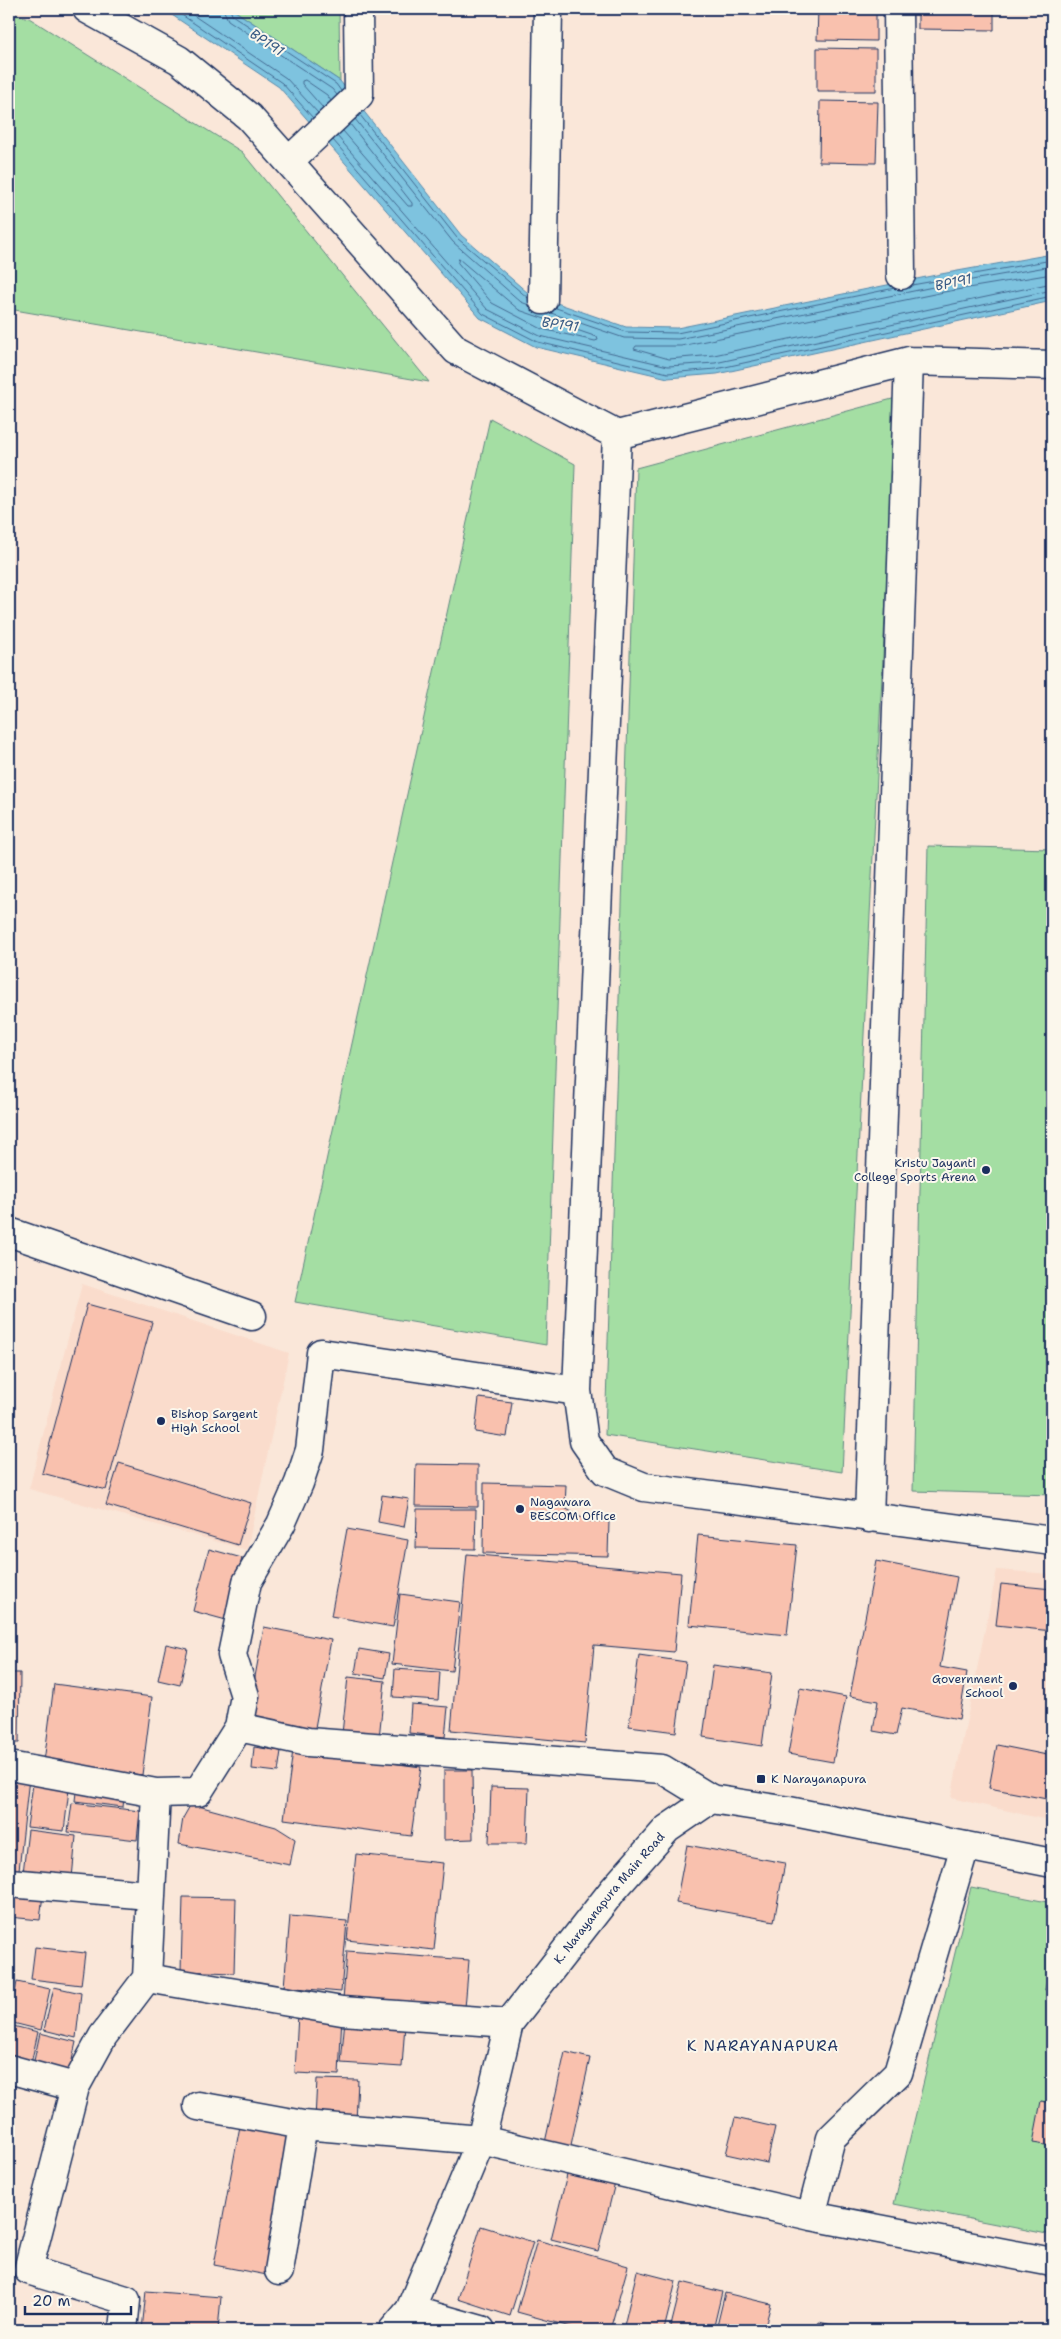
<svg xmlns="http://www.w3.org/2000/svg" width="1061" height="2339" viewBox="0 0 1061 2339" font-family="'Shantell Sans',sans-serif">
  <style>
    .built { fill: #fadccc }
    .green { fill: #a4dea3; stroke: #608680 }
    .water { fill: #7ec3df; stroke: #5688ab }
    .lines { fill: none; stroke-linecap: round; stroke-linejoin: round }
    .shore { stroke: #436a92; stroke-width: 1 }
    .building { fill: #f9c1ae; stroke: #1b2f5e }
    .street-casing { stroke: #1b2f5e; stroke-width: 31 }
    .secondary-casing { stroke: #1b2f5e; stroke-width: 31 }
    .street { stroke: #fbf7ec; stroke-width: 28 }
    .secondary { stroke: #fbf7ec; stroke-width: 28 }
    .poi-dot { fill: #1b2f5e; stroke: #fbf7ec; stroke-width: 2 }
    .labels { text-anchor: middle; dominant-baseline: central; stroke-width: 4; stroke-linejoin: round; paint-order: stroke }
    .poi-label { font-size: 12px; fill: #1b2f5e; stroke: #fbf7ec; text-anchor: start }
    .street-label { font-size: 12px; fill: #1b2f5e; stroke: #fbf7ec }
    .water-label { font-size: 14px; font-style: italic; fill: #395b85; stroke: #fbf7ec }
    .quarter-label { font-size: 15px; letter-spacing: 1px; fill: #1b2f5e; stroke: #fbf7ec }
  </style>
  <rect width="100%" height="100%" fill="#fae7d9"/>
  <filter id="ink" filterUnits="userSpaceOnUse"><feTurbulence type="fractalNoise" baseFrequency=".02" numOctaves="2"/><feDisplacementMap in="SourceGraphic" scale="10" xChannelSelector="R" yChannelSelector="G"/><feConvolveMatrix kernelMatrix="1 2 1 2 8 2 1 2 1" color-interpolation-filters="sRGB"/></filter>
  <g filter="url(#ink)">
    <path class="built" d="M82 1284 289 1353 247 1550 29 1489Z
      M997 1570 1052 1574V1821L951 1798Z"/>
    <path class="green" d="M232 9H339L340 81Z
      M9 13 29 18 242 152 429 382 9 309Z
      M896 398 842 1472 605 1435 636 468Z
      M490 418 575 464 546 1345 295 1302Z
      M928 846 1052 849V1495L913 1491Z
      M971 1887 1052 1903V2235L894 2204Z"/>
    <path class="water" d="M163 9H232L340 81 461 235 528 293 626 327 677 328 941 274 1052 254V301L717 374 668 378 536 347 480 318 279 87Z"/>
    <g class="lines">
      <path class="shore" d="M173 9 282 83 313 118
        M184 9 286 78 318 113
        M223 9 228 20 332 89 337 95
        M230 9 232 15 336 84 341 91
        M323 108 302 84V81L305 80 327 95 331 101
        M360 115 457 238 528 298
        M355 119 453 242 521 302 529 305
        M343 131 408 206H412V203L350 124
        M337 136 487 309 540 336 668 366 715 363 1052 290
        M333 140 483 314 538 342 668 373 716 369 1052 296
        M459 259 519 310 597 337 598 340 595 341 542 329 492 303 458 263Z
        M1052 274 944 292 681 346H636L634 349 669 359 714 355 1052 283
        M912 285 1052 260
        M556 308 626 332 677 333 895 288
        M551 313 624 338 678 339 943 285 1052 266"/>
    </g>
    <path class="building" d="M818 9H876V41L817 40Z
      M918 9H994V30L918 29Z
      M817 48 876 49V91H817Z
      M820 101 878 102 876 163 819 162Z
      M87 1304 152 1322 106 1490 42 1473Z
      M479 1398 512 1402 507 1437 475 1432Z
      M119 1463 251 1503 238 1545 106 1505Z
      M416 1464 478 1465V1507L415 1506Z
      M484 1483 566 1485 565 1508 587 1521H609L608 1556 483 1553Z
      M382 1495 409 1499 404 1527 378 1522Z
      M417 1509H476L475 1549 416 1548Z
      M347 1529 408 1540 393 1627 331 1616Z
      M698 1535 797 1545 787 1635 689 1625Z
      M209 1549 242 1558 226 1620 193 1611Z
      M467 1554 681 1573 674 1652 594 1645 585 1743 451 1730Z
      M876 1561 957 1577 940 1667 967 1672 959 1719 902 1708 896 1735 873 1731 878 1701 850 1696Z
      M1001 1584 1052 1589V1631L996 1625Z
      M400 1594 460 1602 452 1671 392 1664Z
      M264 1627 331 1640 314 1733 247 1721Z
      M166 1644 188 1649 180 1685 158 1680Z
      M359 1649 389 1654 385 1678 355 1673Z
      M639 1655 686 1662 676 1732 629 1726Z
      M713 1665 772 1673 762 1746 703 1737Z
      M395 1669 440 1672 438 1700 393 1697Z
      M9 1673H20L19 1743H9Z
      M348 1677 385 1681 379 1738 342 1734Z
      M54 1684 152 1697 142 1775 44 1762Z
      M800 1688 846 1697 833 1762 788 1754Z
      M411 1704 448 1707 445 1737 409 1733Z
      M997 1745 1052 1756V1800L989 1788Z
      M254 1747 281 1751 278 1772 252 1769Z
      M293 1750 421 1767 411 1836 284 1819Z
      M444 1770H472L473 1839 444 1840Z
      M9 1776 29 1778 18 1879 9 1878Z
      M34 1777 70 1781 64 1831 27 1827Z
      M77 1783 125 1789 123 1807 75 1801Z
      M491 1787 529 1788 527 1843H489Z
      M72 1803 140 1811 137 1840 68 1832Z
      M191 1804 276 1827 295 1839 290 1865 179 1844 183 1818Z
      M28 1830 76 1836 72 1878 23 1873Z
      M687 1845 785 1863 774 1921 676 1903Z
      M356 1854 443 1863 434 1950 347 1940Z
      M9 1890 43 1894 40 1920 9 1917Z
      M183 1897 236 1898 234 1973 181 1971Z
      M290 1916 347 1921 341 1992 284 1987Z
      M35 1947 85 1953 81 1985 31 1979Z
      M347 1951 469 1960 465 2008 343 1999Z
      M1052 1956V1992L1045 1990Z
      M17 1982 50 1989 41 2030 9 2022Z
      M54 1987 81 1993 76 2038 44 2030Z
      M298 2013 342 2015 339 2075 295 2073Z
      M345 2019 405 2024 402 2067 341 2063Z
      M13 2026 38 2032 30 2068 9 2064V2043Z
      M40 2033 76 2042 68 2078 32 2070Z
      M565 2052 590 2058 569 2154 544 2147Z
      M317 2079 358 2080 356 2122 315 2120Z
      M1041 2101 1052 2103V2146L1033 2143Z
      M735 2118 775 2127 767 2163 726 2154Z
      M240 2126 293 2136 267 2275 214 2265Z
      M569 2167 616 2179 598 2251 551 2239Z
      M481 2226 533 2242 510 2316 458 2299Z
      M537 2240 628 2266 610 2330H582L517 2312Z
      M637 2271 676 2281 664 2330H623Z
      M682 2282 722 2292 713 2330H670Z
      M146 2291 221 2297 218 2330H142Z
      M725 2293 771 2304 764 2330H716Z
      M819 2322 853 2330H817Z"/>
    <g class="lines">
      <defs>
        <path id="street" d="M87 9 179 60 249 117 456 350 617 435 909 361 1052 365
          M898 9 901 275
          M289 161 359 95 358 9
          M543 300 548 9
          M617 435 577 1391 584 1441 605 1471 644 1487 1052 1541
          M9 1232 252 1316
          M869 1518 909 361
          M239 1727 308 1742 662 1769 711 1799
          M9 1766 156 1793
          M9 1883 149 1895
          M147 1978 342 2011 509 2023
          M9 2069 75 2087
          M198 2106 303 2125 481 2140 811 2216 1052 2262
          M811 2216 831 2138 898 2073 965 1846
          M279 2271 303 2125
          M410 2310 481 2330
          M123 2330 126 2300 28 2270 75 2087 103 2036 147 1978 156 1793 198 1792 239 1727 245 1696 232 1655 247 1582 281 1524 299 1483 310 1450 321 1353 577 1391"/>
        <g id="secondary">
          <path id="s1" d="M393 2330 410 2310 481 2140 509 2023 613 1890 667 1829 711 1799 789 1811 1052 1863"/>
        </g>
      </defs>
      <use href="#street" class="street-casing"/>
      <use href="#secondary" class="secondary-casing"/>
      <use href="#street" class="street"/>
      <use href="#secondary" class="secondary"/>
    </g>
  </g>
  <g class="poi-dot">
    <circle cx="986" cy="1170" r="5"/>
    <circle cx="161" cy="1421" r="5"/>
    <circle cx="520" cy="1509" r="5"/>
    <circle cx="1013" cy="1686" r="5"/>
    <rect x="756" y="1774" width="10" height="10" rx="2.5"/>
  </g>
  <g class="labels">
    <g class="poi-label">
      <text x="976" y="1163" text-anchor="end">Kristu Jayanti<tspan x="976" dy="14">College Sports Arena</tspan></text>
      <text x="171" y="1414">Bishop Sargent<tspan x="171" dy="14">High School</tspan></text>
      <text x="530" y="1502">Nagawara<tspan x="530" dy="14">BESCOM Office</tspan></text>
      <text x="1003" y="1679" text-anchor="end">Government<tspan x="1003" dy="14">School</tspan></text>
      <text x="771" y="1779">K Narayanapura</text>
    </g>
    <g class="street-label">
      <text stroke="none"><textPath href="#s1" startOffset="491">K. Narayanapura Main Road</textPath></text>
    </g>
    <g class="water-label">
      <text transform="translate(267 42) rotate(33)">BP191</text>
      <text transform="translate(953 282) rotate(-12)">BP191</text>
      <text transform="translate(560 324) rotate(8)">BP191</text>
    </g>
    <g class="quarter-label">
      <text x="763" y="2046">K NARAYANAPURA</text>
    </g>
  </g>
  <rect width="1061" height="2339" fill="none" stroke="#fbf7ec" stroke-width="30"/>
  <rect x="15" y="15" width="1031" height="2309" fill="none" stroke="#1b2f5e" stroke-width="2" filter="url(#ink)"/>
  <path d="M25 2306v8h106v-8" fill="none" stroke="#1b2f5e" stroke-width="2.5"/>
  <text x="32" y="2306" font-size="15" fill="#1b2f5e" stroke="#fbf7ec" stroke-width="4" paint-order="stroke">20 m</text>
</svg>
